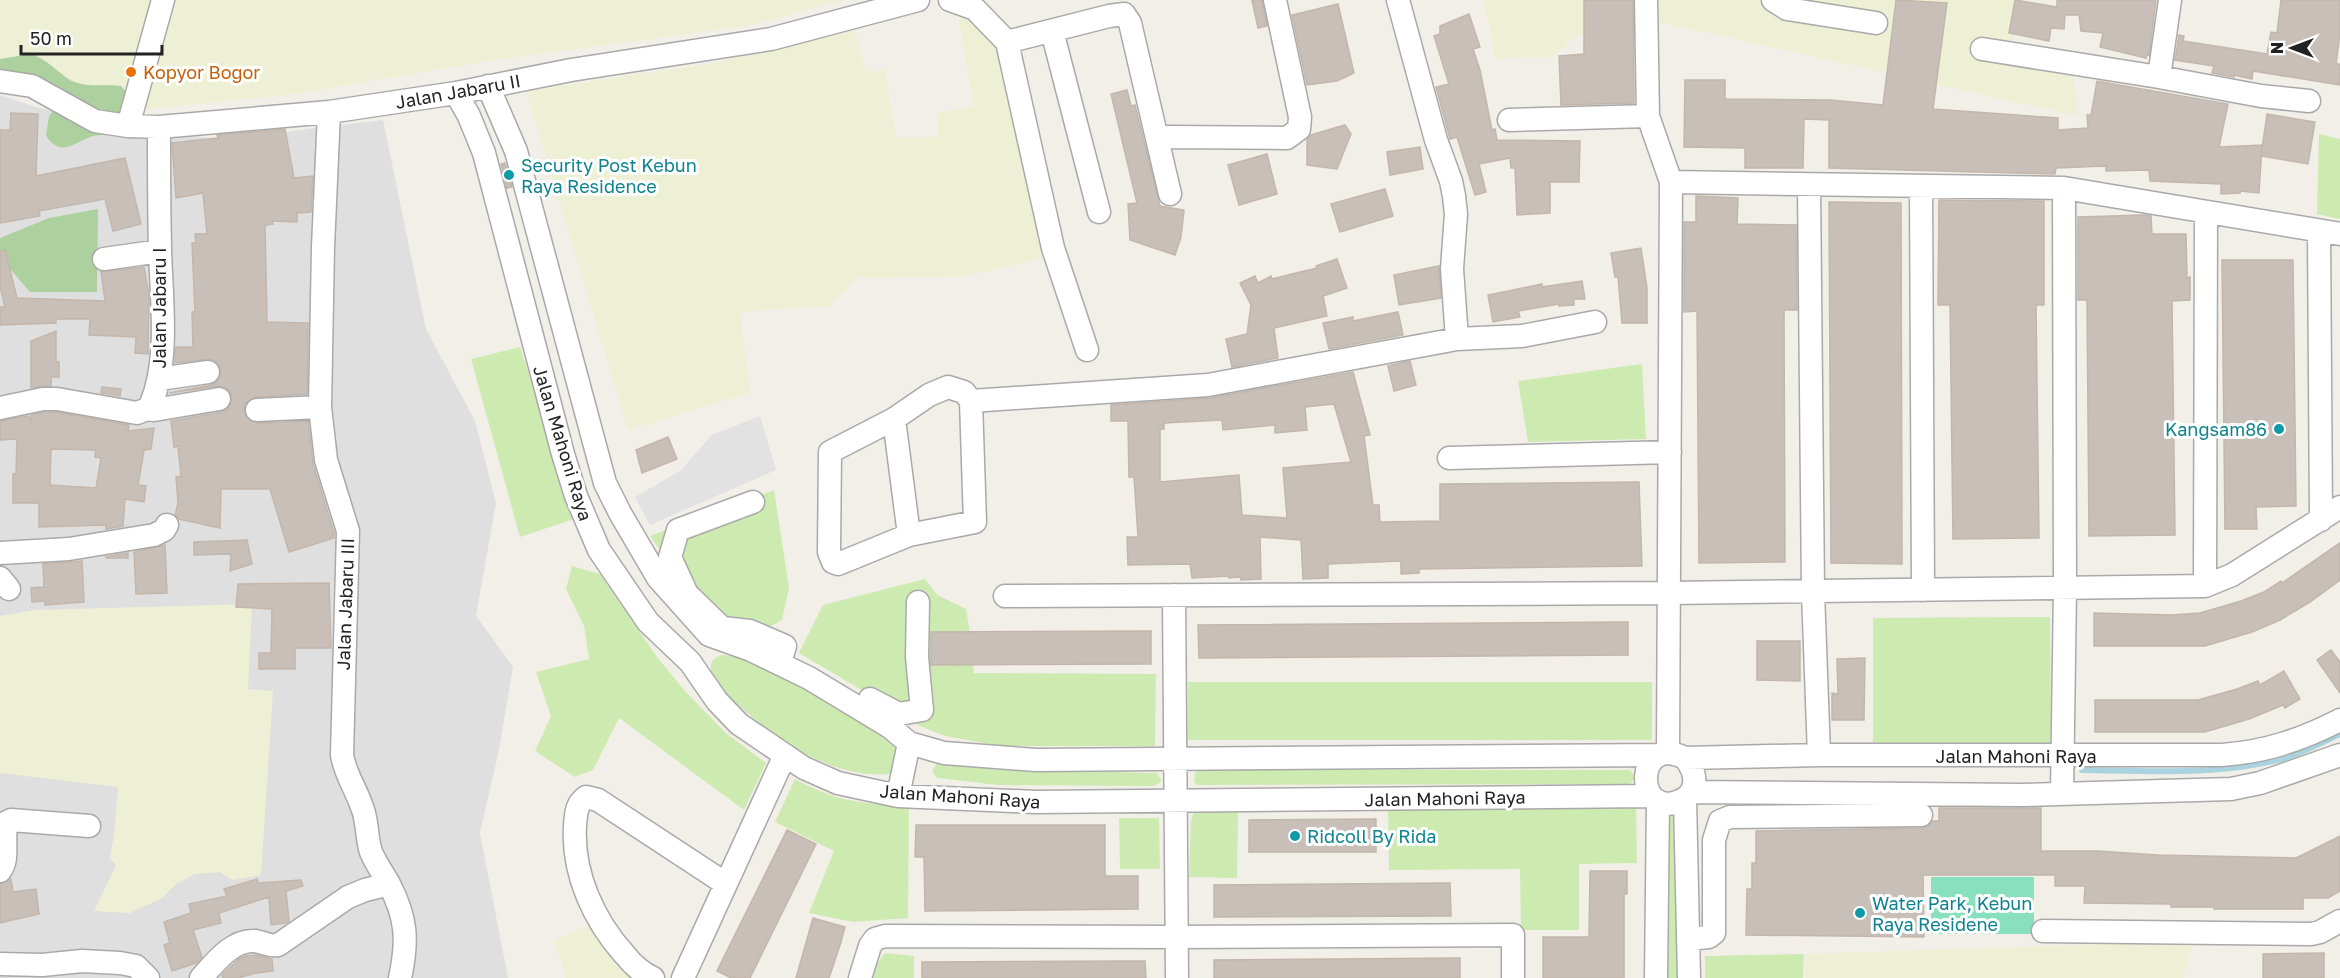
<svg xmlns="http://www.w3.org/2000/svg" width="2340" height="978" viewBox="0 0 2340 978" font-family="'Golos Text',sans-serif">
  <style>
    .residential { fill: #e0dfdf }
    .farmland { fill: #eef0d5 }
    .grass { fill: #cdebb0 }
    .forest { fill: #add19e }
    .pitch { fill: #88e0be }
    .parking { fill: #e2e2e2 }
    .lines { fill: none; stroke-linecap: round; stroke-linejoin: round }
    .stream { stroke: #aad3df; stroke-width: 6 }
    .building { fill: #c7bfb8; stroke: #c4b6ab; stroke-width: 1.5; fill-rule: evenodd }
    .minor-casing { stroke: #a9a9a9; stroke-width: 25 }
    .minor { stroke: #fff; stroke-width: 22 }
    .food-dot { fill: #e8710a; stroke: #fff; stroke-width: 2 }
    .culture-dot { fill: #0f9aa8; stroke: #fff; stroke-width: 2 }
    .labels { text-anchor: middle; dominant-baseline: central; stroke-width: 6; stroke-linejoin: round; paint-order: stroke }
    .food-label { font-size: 18px; fill: #c56008; stroke: #fff; text-anchor: start }
    .street-label { font-size: 18px; fill: #222; stroke: #fff }
    .culture-label { font-size: 18px; fill: #0d838f; stroke: #fff; text-anchor: start }
  </style>
  <rect width="100%" height="100%" fill="#f2efe9"/>
  <path class="residential" d="M0 95 36 107 138 132 226 139 383 120 426 329 475 421 496 503 476 616 513 667 499 750 480 833 508 978H0Z"/>
  <path class="farmland" d="M0 0H844L748 26 495 60 296 94 148 109H126L89 92 0 71Z
    M1484 0H2020L2012 42 1981 37 1971 48 1979 59 2074 76 2077 116 1646 19 1578 35 1552 57 1495 58Z
    M958 18 997 19 1056 256 960 277 858 278 830 306 740 312 750 393 628 430 526 91 708 64 855 31 866 71 885 70 896 137H938L937 113 974 106Z
    M252 604 248 689 273 691 261 875 233 880 220 872 195 874 176 884 162 898 130 913 94 911 116 865 110 859 114 835 118 787 0 773V616L36 610Z
    M594 923 640 978H566L555 941Z
    M2193 941 2183 978H1806V954Z"/>
  <path class="grass" d="M2319 134 2340 139V219L2317 214Z
    M520 347 577 518 520 537 471 359Z
    M1642 364 1646 439 1528 442 1518 381Z
    M774 490 789 588 782 620 757 633 721 624 687 590 650 536Z
    M572 566 600 574 657 657 684 690 726 733 766 763 744 810 619 718 593 770 575 777 535 751 551 716 536 672 589 659 584 626 566 589Z
    M925 579 937 595 966 609 972 645 974 673 1156 674 1155 746H1001L945 736 905 720 865 692 799 653 823 605Z
    M2050 617 2051 743 1873 744V618Z
    M722 655C758 655 875 725 899 752L893 774C868 776 845 772 821 761 813 758 804 754 796 749 782 740 677 668 722 655Z
    M1188 682H1652V740H1188Z
    M937 763 999 770 1156 773 1161 779 1160 783 1153 786 998 785 937 778 932 771Z
    M1198 770H1630L1635 777 1631 783 1627 784 1204 785H1198L1194 782 1195 773Z
    M795 779C834 801 865 805 909 805L908 918 853 922 809 913 834 851 775 822Z
    M1636 808 1637 863 1579 864V930H1521L1520 869 1389 870 1388 810Z
    M1238 811 1237 878 1189 877 1191 820 1194 812Z
    M1671 812 1675 814 1679 978H1664V818Z
    M1119 818H1159L1160 869H1120Z
    M885 953 914 956V978H873L876 965Z
    M1804 954 1803 978H1705V956Z"/>
  <path class="forest" d="M31 54C47 59 56 71 70 80 85 88 104 84 121 86L127 93 114 133C106 136 98 134 90 137 72 144 61 157 46 136L49 116 68 94C49 77 23 82 0 82V59Z
    M98 209 97 292H30L11 270 0 272V238L49 218Z"/>
  <path class="pitch" d="M1931 877H2034V934H1931Z"/>
  <path class="parking" d="M760 416 776 470 650 525 635 497 680 471 712 435Z"/>
  <g class="lines">
    <path class="stream" d="M2082 770C2149 771 2220 776 2285 758 2304 752 2322 743 2340 734"/>
  </g>
  <path class="building" d="M1252 0H1262L1267 26 1258 28Z
    M1584 0H1633L1634 103 1561 105 1559 56 1584 54Z
    M1896 0 1947 3 1933 109 2058 118V130L2088 128 2087 115H2091L2097 81 2228 104 2219 147 2262 145 2259 193 2240 191V193L2221 194V184L2150 181 2149 170 2106 171V166L2056 168 2055 174 1829 168V120L1804 119 1803 168H1745V148L1684 147 1685 80H1725V99L1831 100 1883 105Z
    M2015 0 2057 7V0H2156L2149 55 2147 54 2146 58 2100 47 2103 33 2081 31 2079 15H2065L2064 29 2051 28 2049 41 2009 33Z
    M2281 0H2340V33L2336 64H2340V85L2253 71 2252 79 2234 75V77L2212 73 2214 66 2175 60 2179 35 2184 36 2183 41 2267 54 2271 32 2277 33Z
    M1338 4 1354 73 1337 81 1307 85 1292 15Z
    M1469 14 1480 47 1473 49 1480 70 1492 130 1495 129 1497 140 1580 141 1579 182H1550V213L1517 215 1515 168H1511L1510 158 1479 164 1486 192 1475 195 1457 137 1450 139 1436 87 1449 84 1434 36 1440 34V26Z
    M1127 90 1131 106 1135 105 1160 206 1184 210 1181 237 1175 255 1130 240 1128 204 1137 203 1111 94Z
    M11 113 38 114 36 176 125 158 141 224 113 231 105 199 39 211 40 216 0 223V130H10Z
    M2267 114 2315 122 2308 164 2261 156Z
    M1345 125 1351 134 1337 169 1307 165V140L1311 135Z
    M285 129 294 178 313 176 311 212 297 213V222L272 221 273 224 265 225 267 322 308 323 307 394 256 397 245 403 244 411 246 418 257 423 308 421 313 464 334 533V538L289 552 270 489H221L220 528 179 519 175 515 178 503 176 477 181 476 178 446 174 447 171 421 222 412 228 409 232 397 229 390 217 386 169 393 210 385 217 382 221 371 219 364 212 359 175 363 176 347H193L192 312H195L192 243H196L195 234H207L203 193 176 198 172 143 218 138 217 135Z
    M1420 147 1423 169 1390 175 1387 152Z
    M1267 154 1277 194 1239 205 1228 165Z
    M505 163 512 187 507 188 501 164Z
    M1385 189 1393 216 1340 232 1331 204Z
    M1696 196 1738 198 1737 224 1796 225 1797 310H1784L1785 562 1699 563 1697 311 1684 312V222H1696Z
    M1939 200 2044 201V305H2036L2039 538 1953 539 1950 305H1938Z
    M1829 202 1901 203 1902 564 1831 563Z
    M2144 215 2151 216 2152 234H2186L2187 278 2190 277V300L2172 301 2175 535 2089 536 2087 300H2078V217Z
    M1641 248 1647 288V323H1622L1618 277H1615L1611 253Z
    M5 250 17 298 105 301 101 272 144 267 149 295 148 354 135 353 136 337 89 335 90 319H56V323L0 325V307H5L0 286V251Z
    M1337 259 1347 288 1323 296 1327 316 1274 328 1278 358 1232 367 1226 339 1247 334 1251 305 1240 283 1255 276 1258 283 1271 276 1272 279 1296 273 1317 268 1316 266Z
    M2222 260H2293L2296 506 2256 507 2257 529H2225Z
    M1439 266 1441 298 1399 305 1394 275Z
    M1582 281 1585 299H1574V305L1559 306V304L1518 311 1520 317 1493 322 1488 295 1542 284V287Z
    M1398 312 1403 335 1329 349 1323 323 1353 317V321Z
    M56 331V362H59V377H51V386L31 388V341Z
    M1410 361 1416 385 1394 391 1388 366Z
    M1353 372 1370 435 1364 436 1373 505H1379L1380 522 1440 521V484L1639 482 1642 566 1419 569V573L1401 574V561L1328 564V578L1303 579 1301 540 1260 537 1261 579 1241 580 1240 577 1229 578V576L1192 578 1190 564 1128 565 1127 537H1138L1134 477H1129L1128 421H1111V405L1210 398ZM1334 404 1351 462 1283 468 1287 518 1242 515 1239 475 1160 482V429H1164V423L1222 420 1223 430 1275 425V433L1307 430 1305 407Z
    M102 387 121 389 120 396 101 393Z
    M44 412H56L129 425 128 431 154 428 151 449 144 450 138 485 146 486 144 502 125 499 123 526 106 529V525L39 527V503H13V474H16L17 439 0 440V421L28 416 31 421V415ZM51 449 96 450 95 457 101 458 96 488 50 485Z
    M668 437 677 459 642 473 636 450Z
    M247 540 252 564 230 571 231 554 194 555V542Z
    M2340 543V580L2310 602 2280 620 2252 632 2205 646H2094V613L2171 615 2200 613 2241 601 2264 592 2281 581 2282 583Z
    M165 545 167 593 136 594 134 552Z
    M128 553V558H106V557Z
    M82 561 84 602 45 605V601L32 602 31 588 44 587 43 564Z
    M329 583 331 648H295V669H259V653H271L272 609 236 607 238 584Z
    M1628 622V655L1199 658 1198 625Z
    M1151 631V664L931 665V632Z
    M1757 641H1800V681L1757 680Z
    M2331 650 2340 662V693L2317 660Z
    M1865 658 1864 720H1832V693L1838 694 1837 659Z
    M2284 671 2300 699 2285 708 2283 705 2249 719 2205 732H2095V700H2198L2237 689 2258 681 2260 685Z
    M1939 808H2041V851H2098L2158 855 2296 858 2340 836V891L2328 898H2303V909H2214V907H2171V904L2084 903 2085 886H2055V875H1923L1924 937 1746 935 1747 889H1752V863H1756V831L1921 828 1928 826 1933 821H1939Z
    M1376 819V852H1249V820Z
    M916 825H1105V876H1138V909L925 911 924 857H915Z
    M787 830 816 844 750 978H731L717 971Z
    M1590 871H1627V894H1624V978H1543V937H1589Z
    M11 879 13 892 36 889 39 914 0 923V884Z
    M257 879 258 883 301 880 303 886 286 891 289 921 286 923 271 925 269 897 219 913 221 923 193 930 202 957 196 963 172 971 164 945 170 943 164 922 191 913 189 904 227 896 224 889Z
    M1450 883 1451 916 1214 917V885Z
    M813 918 845 927 840 945 829 978H796Z
    M2324 953V978H2263V954Z
    M256 955 272 959 273 971 256 973 238 978H223L222 975 239 959 246 956Z
    M1460 958V978H1214V960Z
    M1128 961H1145L1146 978H922V962Z"/>
  <g class="lines">
    <defs>
      <path id="minor" d="M950 0 975 9 1007 42 1109 16 1124 14 1130 23 1170 194
        M1398 0 1436 140 1451 181 1454 196 1456 214 1452 269 1457 339
        M1646 0 1648 116
        M1773 0 1787 9 1876 23
        M1052 31 1099 212
        M1007 42 1053 248 1087 350
        M1982 49 2159 77 2261 96 2309 101
        M2159 77 2170 0
        M0 81 32 86 95 121 128 126 159 127 194 124 329 112 456 93 571 70 771 39 918 0
        M488 86 516 151 605 483 620 513 658 578 709 635 751 650 809 678 890 727 909 743 944 753 1036 760 1659 755
        M456 93 469 116 484 153 563 454 576 496 599 550 648 622 690 662 717 701 739 724 804 768 838 783 898 796 1036 802 1651 796
        M329 112 323 247 320 407 326 460 348 531 342 755C345 774 356 789 362 807 368 821 366 837 371 852 376 864 383 873 389 884 407 918 408 941 400 978
        M1509 120 1648 116 1671 182 1668 753
        M128 126 163 0
        M1168 137 1287 138 1299 129 1300 117 1275 0
        M1671 182 2064 188 2340 234
        M1809 186 1813 592 1819 755
        M1921 187 1923 590
        M2319 231 2321 520
        M104 259 160 251
        M159 379 208 372
        M971 401 964 392 948 387 929 395 894 419 830 452 829 552 833 562 838 564 909 535 975 522 971 401 1208 385 1457 339 1522 336 1595 322
        M0 408 43 399H57L137 413 147 409 151 404C170 358 161 297 160 248 159 208 159 167 159 127
        M147 409 154 410 219 399
        M257 410 320 407
        M894 419 909 535
        M1449 458 1670 452
        M753 502 678 530 670 557 687 594 722 628 750 631 785 646 780 663
        M0 553 69 549 154 535 164 530 167 525
        M0 578 9 589
        M2205 586 2206 213
        M1174 595 1177 978
        M1005 596 1670 593 2205 586 2232 575 2340 507
        M870 699 899 714 922 710 917 657 918 602
        M1685 758C1698 774 1699 795 1677 802 1634 817 1635 733 1685 758L1819 755H2222C2265 752 2301 740 2340 720
        M1692 792 2022 795 2231 789 2260 783 2340 755
        M2062 794 2065 588 2064 188
        M898 796 909 743
        M1685 799 1689 978
        M0 871C10 859 2 837 7 822L11 820 89 826
        M2043 931 2311 934 2320 932 2340 921
        M1688 939 1709 937 1714 933V840L1720 821 1730 817 1921 815
        M0 964 42 965 82 961 120 963 136 966 148 978
        M201 978C214 964 232 939 255 941 263 942 269 947 278 945L348 897 365 890 389 884
        M653 978C642 973 633 965 625 955 594 921 572 873 575 826 576 814 576 804 586 797L598 800 726 884
        M683 978 785 755
        M860 978 870 946 875 939 885 936 1177 937 1513 935V978
        M1656 978 1658 801"/>
    </defs>
    <use href="#minor" class="minor-casing"/>
    <use href="#minor" class="minor"/>
  </g>
  <circle class="food-dot" cx="131" cy="72" r="6"/>
  <g class="culture-dot">
    <circle cx="509" cy="175" r="6"/>
    <circle cx="2279" cy="429" r="6"/>
    <circle cx="1295" cy="836" r="6"/>
    <circle cx="1860" cy="913" r="6"/>
  </g>
  <g class="labels">
    <g class="food-label">
      <text x="143" y="72">Kopyor Bogor</text>
    </g>
    <g class="street-label">
      <text transform="translate(458 91) rotate(-10)">Jalan Jabaru II</text>
      <text transform="translate(159 308) rotate(-90)">Jalan Jabaru I</text>
      <text transform="translate(563 443) rotate(73)">Jalan Mahoni Raya</text>
      <text transform="translate(345 604) rotate(-88)">Jalan Jabaru III</text>
      <text x="2016" y="756">Jalan Mahoni Raya</text>
      <text transform="translate(960 796) rotate(4)">Jalan Mahoni Raya</text>
      <text transform="translate(1445 798) rotate(-1)">Jalan Mahoni Raya</text>
    </g>
    <g class="culture-label">
      <text x="521" y="165">Security Post Kebun<tspan x="521" dy="21">Raya Residence</tspan></text>
      <text x="2267" y="429" text-anchor="end">Kangsam86</text>
      <text x="1307" y="836">Ridcoll By Rida</text>
      <text x="1872" y="903">Water Park, Kebun<tspan x="1872" dy="21">Raya Residene</tspan></text>
    </g>
  </g>
  <g transform="translate(2292 48) rotate(270)" stroke="#ffffff" stroke-width="4.5" paint-order="stroke">
  <path d="M0-4.5L10 22L0 15L-10 22Z" fill="#222222"/>
  <text y="-9" font-size="16" font-weight="bold" text-anchor="middle" fill="#222222">N</text>
  </g>
  <path d="M21 45v9h141v-9" fill="none" stroke="#222222" stroke-width="3"/>
  <text x="30" y="45" font-size="18" fill="#222222" stroke="#ffffff" stroke-width="4.5" paint-order="stroke">50 m</text>
</svg>
